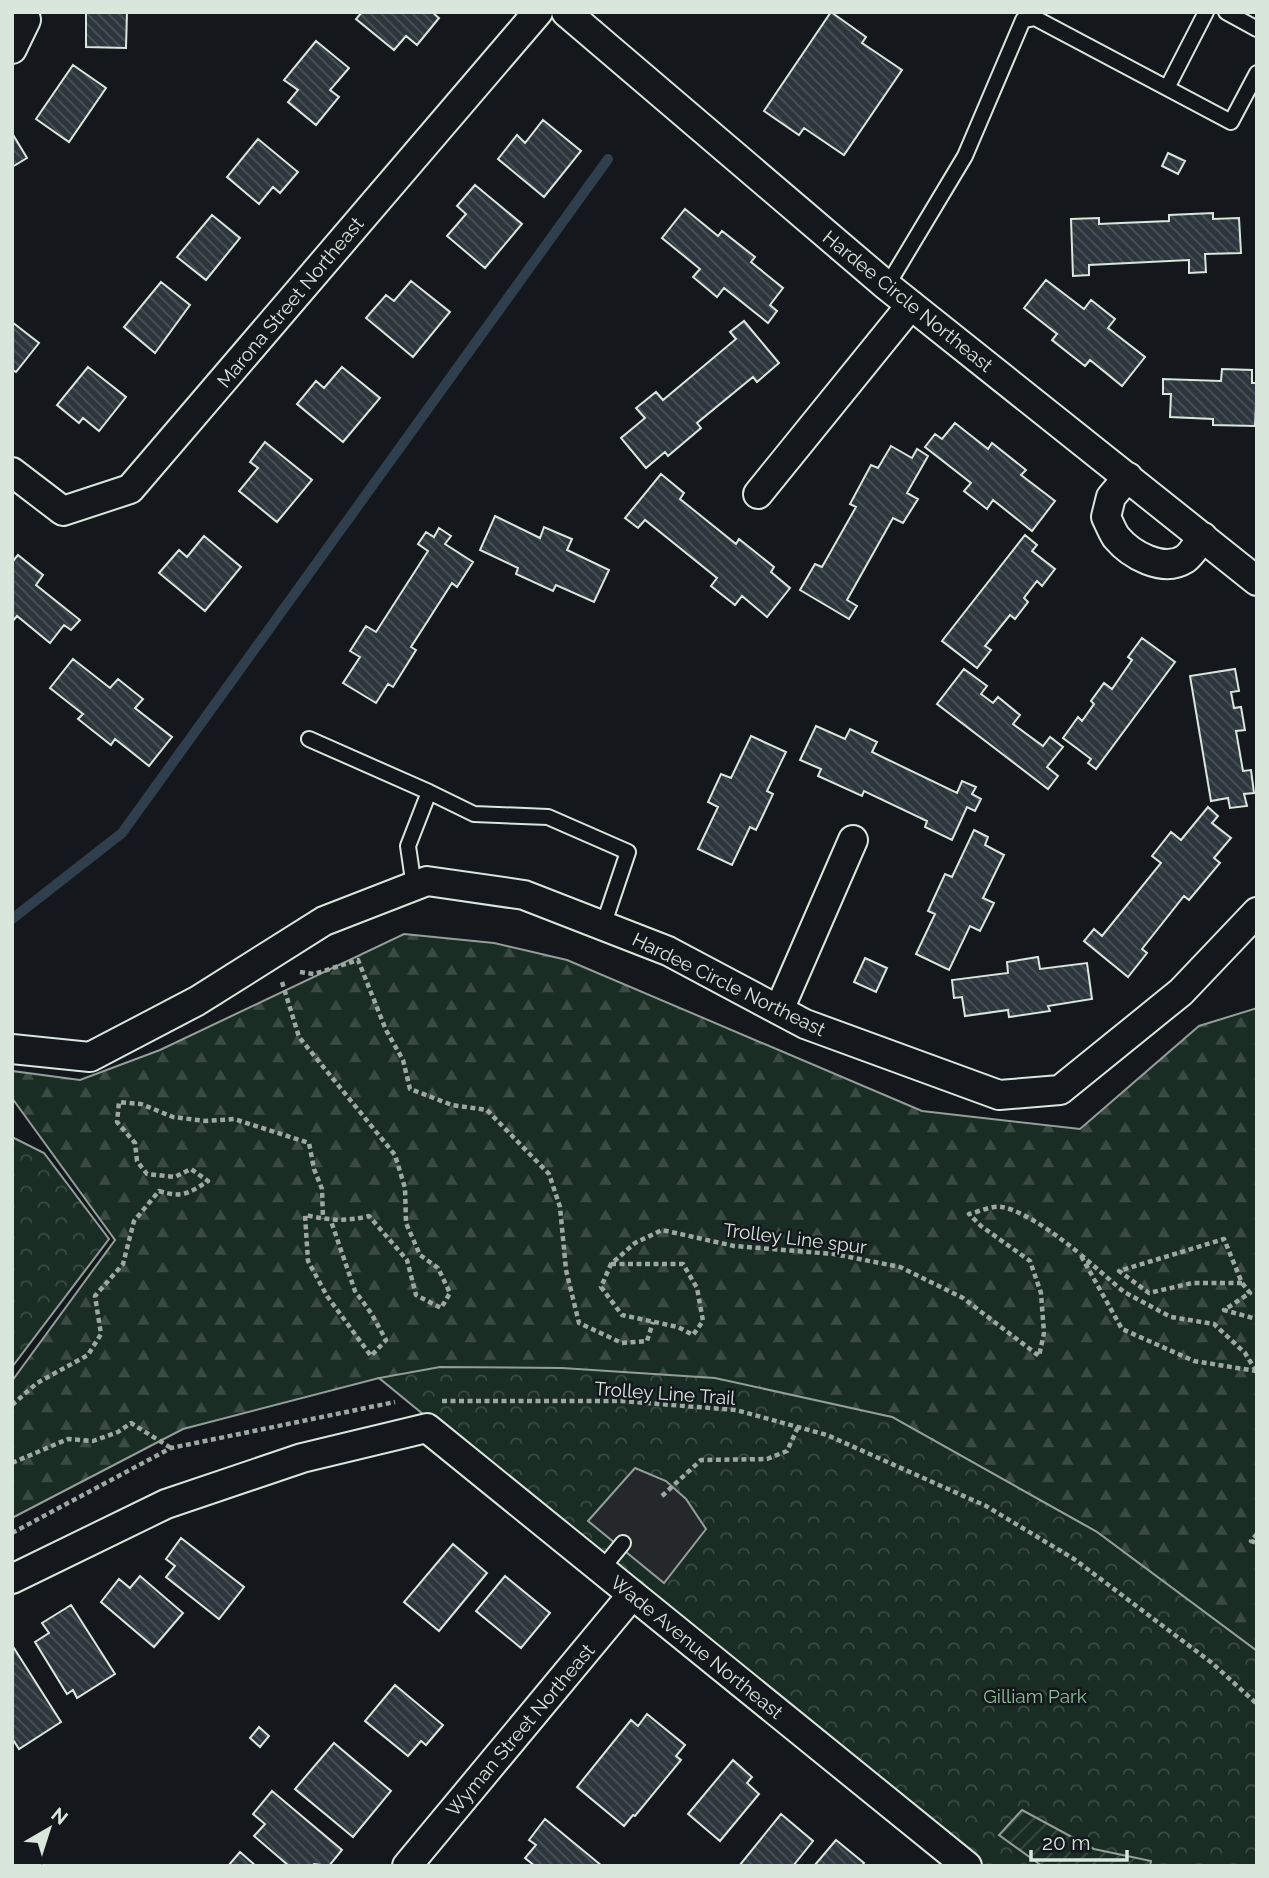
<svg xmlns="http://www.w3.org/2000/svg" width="1269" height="1878" viewBox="0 0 1269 1878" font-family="Raleway,sans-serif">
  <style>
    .forest { fill: url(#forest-firs); stroke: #939e99; stroke-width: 2 }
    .park { fill: url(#park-crowns); stroke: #939e99; stroke-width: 2 }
    .garden { fill: url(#garden-furrows); stroke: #939e99; stroke-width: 2 }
    .parking { fill: #24282b; stroke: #939e99; stroke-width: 2 }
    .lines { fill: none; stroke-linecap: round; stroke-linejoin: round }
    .stream { stroke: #2f3f4d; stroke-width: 10 }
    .building { fill: url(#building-back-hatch); stroke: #d8e6dc; stroke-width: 2 }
    .lane-casing { stroke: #d8e6dc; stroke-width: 18 }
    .street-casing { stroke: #d8e6dc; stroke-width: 32 }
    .path { stroke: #9da8a2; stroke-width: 4.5; stroke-dasharray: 5 3.5; stroke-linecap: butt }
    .lane { stroke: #14181c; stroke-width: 14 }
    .street { stroke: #14181c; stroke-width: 28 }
    .labels { text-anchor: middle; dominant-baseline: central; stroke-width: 5; stroke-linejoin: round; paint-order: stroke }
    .street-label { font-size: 19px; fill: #d8e6dc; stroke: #14181c }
    .park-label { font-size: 19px; fill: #8ac095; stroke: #14181c }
  </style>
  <defs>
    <pattern id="forest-firs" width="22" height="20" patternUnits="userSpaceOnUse" patternTransform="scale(1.75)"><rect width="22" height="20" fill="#1a2d24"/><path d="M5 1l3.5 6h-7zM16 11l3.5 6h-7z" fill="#3b4b43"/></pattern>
    <pattern id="park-crowns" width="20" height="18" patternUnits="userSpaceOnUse" patternTransform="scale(1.75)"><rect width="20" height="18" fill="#1a2d24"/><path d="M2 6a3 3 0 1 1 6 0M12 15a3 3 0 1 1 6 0" fill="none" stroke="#3b4b43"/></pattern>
    <pattern id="garden-furrows" width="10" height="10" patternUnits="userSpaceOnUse" patternTransform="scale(1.75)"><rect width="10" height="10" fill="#1a2d24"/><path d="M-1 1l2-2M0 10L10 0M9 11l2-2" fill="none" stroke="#3b4b43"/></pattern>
    <pattern id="building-back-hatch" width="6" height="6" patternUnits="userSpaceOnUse" patternTransform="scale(1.75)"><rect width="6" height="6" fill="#2c363c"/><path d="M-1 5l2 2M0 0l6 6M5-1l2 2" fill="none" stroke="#4a5358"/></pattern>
  </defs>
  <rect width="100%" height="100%" fill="#14181c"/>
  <path class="forest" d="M404 934 494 943 567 960 922 1111 1080 1129 1199 1026 1257 1008V1651L1097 1532 892 1417 379 1378 183 1429 12 1518V1381L115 1240 12 1098V1071L80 1080 160 1050Z"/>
  <path class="park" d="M12 1137 44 1153 109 1239 12 1367Z
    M440 1367 562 1368 715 1378 892 1417 1097 1532 1257 1651V1866H975L379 1378Z"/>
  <path class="garden" d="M1022 1810 1094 1849 1151 1861 1150 1866H1042L999 1835Z"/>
  <path class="parking" d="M635 1468 666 1481 686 1499 706 1529 664 1583 588 1521Z"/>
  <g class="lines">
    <path class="stream" d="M12 919 122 833 608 159"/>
  </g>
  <path class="building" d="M86 12H127L126 48 86 47Z
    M362 12H432L439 18 417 45 406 36 394 50 356 19Z
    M831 12 866 37 862 43 902 70 844 155 804 128 799 135 764 111Z
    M316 41 349 68 330 90 339 97 316 125 288 102 298 90 284 80Z
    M73 65 106 88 69 142 36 119Z
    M543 120 581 151 544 197 498 159 517 135 525 143Z
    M12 133 27 158 12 167Z
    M258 139 298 172 280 193 273 187 259 204 227 177Z
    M1168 153 1185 161 1178 174 1162 166Z
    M475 185 522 224 485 268 447 236 466 214 457 206Z
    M685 209 718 236 722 231 755 257 751 262 783 288 770 305 777 311 768 323 724 288 717 297 693 277 700 269 662 238Z
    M1213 213V219L1239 218 1241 253 1205 254 1206 272 1189 273V260L1089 265V275L1073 276 1071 219 1099 218V224L1121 223 1169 221V215Z
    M212 215 240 238 206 280 177 257Z
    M1046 280 1084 309 1091 300 1115 319 1108 328 1145 357 1122 386 1090 360 1085 366 1052 340 1057 334 1024 308Z
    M411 281 450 312 413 357 366 318 386 295 394 301Z
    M161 282 190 305 155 353 124 327Z
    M744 321 779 363 757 382 753 377 697 423 701 428 668 456 665 452 646 468 621 438 645 418 636 408 656 392 663 400 736 339 730 332Z
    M12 322 39 343 16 372 12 370Z
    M88 367 126 397 99 431 83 418 79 423 57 405Z
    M342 367 380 398 343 442 297 404 316 381 324 388Z
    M1222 369 1252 370V383H1257L1255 426 1213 425V419L1170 417 1171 394H1163V379L1221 381Z
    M955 423 988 449 992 443 1026 470 1021 475 1055 501 1032 531 993 500 987 509 964 491 971 483 925 447 935 434 942 439Z
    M265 442 312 480 277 522 239 491 258 468 250 462Z
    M891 446 912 458 917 449 928 456 907 493 918 499 903 523 893 518 847 600 857 606 849 619 800 590 815 564 822 567 856 507 850 504 871 465 878 468Z
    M661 474 684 493 680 499 736 544 739 539 774 567 771 572 790 588 767 617 742 596 735 605 711 586 717 578 645 520 638 528 625 518Z
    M495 516 540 538 544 527 560 534 572 539 567 550 609 570 594 602 556 585 553 591 516 574 518 568 480 550Z
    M439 528 451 536 445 544 473 562 457 587 452 583 411 647 416 650 393 687 388 684 376 703 343 683 360 657 350 651 366 626 376 632 428 551 418 544 426 532 434 537Z
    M1025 535 1037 545 1032 551 1055 569 1042 586 1037 581 1024 598 1028 602 1015 619 1010 615 985 646 991 650 977 668 942 641Z
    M204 536 241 567 205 611 159 573 179 550 187 557Z
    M18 555 43 575 36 585 80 620 71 630 64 625 50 643 17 616 12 622V562Z
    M1142 638 1175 662 1096 769 1088 763 1091 759 1063 738 1078 717 1082 721 1094 704 1091 701 1104 683 1112 689 1132 660 1128 657Z
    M73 659 110 688 118 679 143 699 135 708 172 737 149 766 115 739 111 745 78 719 83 714 50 688Z
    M964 669 987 686 981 694 993 703 998 697 1020 715 1013 724 1043 746 1050 737 1063 747 1047 767 1058 776 1048 789 937 704Z
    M1235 669 1239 691 1231 692 1234 708 1241 707 1245 730 1236 731 1243 771 1251 770 1254 793 1244 794 1247 806 1230 808 1228 798 1211 801 1190 676Z
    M816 726 845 739 850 729 877 742 872 752 957 793 962 781 976 787 972 794 981 799 975 811 967 807 952 840 925 827 927 821 864 791 862 796 818 776 821 769 800 760Z
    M751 736 786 752 767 791 773 794 756 830 750 827 732 865 698 849 718 807 708 802 721 774 731 778Z
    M1208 807 1218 816 1212 823 1231 838 1214 858 1220 863 1189 900 1184 896 1142 949 1147 953 1128 977 1084 941 1094 929 1102 936 1161 863 1152 856 1171 832 1181 840Z
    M974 830 988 837 985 845 1004 855 983 898 994 903 980 931 970 926 949 970 916 954 935 914 928 911 945 874 952 877Z
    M1038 957 1040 969 1087 963 1092 999 1048 1006 1050 1011 1009 1017 1008 1010 965 1016 962 997 954 998 952 980 1008 973 1007 962Z
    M865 958 887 968 876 992 854 982Z
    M181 1538 244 1587 219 1619 166 1577 175 1566 166 1559Z
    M453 1544 487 1573 439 1631 404 1602Z
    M140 1576 183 1613 154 1647 101 1602 119 1579 130 1588Z
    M505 1576 550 1613 521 1648 476 1611Z
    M71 1605 115 1674 77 1698 73 1690 67 1694 35 1642 49 1633 42 1623Z
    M12 1645 61 1722 19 1749 12 1738Z
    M395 1685 443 1725 426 1745 421 1741 408 1756 365 1721Z
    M647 1714 685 1745 676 1756 681 1760 635 1816 633 1815 624 1826 577 1787 631 1720 638 1726Z
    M259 1727 269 1736 260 1747 250 1738Z
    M334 1743 391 1791 353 1837 295 1789Z
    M733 1760 752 1777 747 1783 759 1794 720 1841 688 1814Z
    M272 1791 342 1850 329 1866 314 1864 312 1866H289L254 1836 265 1824 253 1814Z
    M781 1814 813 1841 793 1866H739Z
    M545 1819 602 1866H535L525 1858 536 1845 529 1840Z
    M836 1840 864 1863 862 1866H814Z
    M240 1852 256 1866H228Z"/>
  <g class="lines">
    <defs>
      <path id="lane" d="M1226 12 1257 29
        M1167 88 1206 12
        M887 286 965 156 1023 20 1035 18 1231 122 1257 73
        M309 739 429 792 474 814 548 817 628 852 603 926
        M414 887 408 846 429 792
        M601 1570 623 1543"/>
      <path id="street" d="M566 12 887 286 1257 581
        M12 49 26 20 24 12
        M12 472 63 511 130 489 538 12
        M1128 477 1111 497 1106 517C1109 523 1112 531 1116 537 1131 555 1163 573 1185 559 1192 554 1198 543 1203 537
        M758 494 911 305
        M779 1010 853 840
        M12 1049 90 1057 197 1001 324 921 427 881 524 895 668 951 805 1024 999 1095 1060 1090 1181 992 1257 912
        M12 1579 166 1504 302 1458 427 1428 967 1866
        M407 1866 632 1595"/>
    </defs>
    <use href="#lane" class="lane-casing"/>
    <use href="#street" class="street-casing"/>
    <path class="path" d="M300 972 314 974 358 960 386 1030 403 1060 410 1089 452 1105 487 1110 549 1174 560 1207 566 1270 579 1323 622 1343 647 1341 653 1322
      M282 982 299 1037 395 1155 405 1188 406 1223 420 1255 438 1268 450 1293 441 1308 416 1295 407 1260 369 1216C346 1222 328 1220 305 1215L308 1261 327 1296 371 1356 386 1340 371 1313 355 1291 331 1221
      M611 1264H683L697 1288 703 1321 693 1335 678 1327 622 1315 601 1287 611 1264 635 1243 662 1230 734 1246 834 1254 900 1267 963 1298 1039 1356 1044 1333 1041 1293 1030 1261 981 1226 969 1214C978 1212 993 1205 1002 1207 1025 1211 1062 1239 1080 1254
      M1242 1283H1192L1149 1293 1119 1271 1224 1239 1242 1283 1250 1293 1224 1310 1253 1318 1257 1316
      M1257 1371H1256L1194 1361 1122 1329 1080 1254 1124 1292 1171 1317 1214 1324 1245 1353 1256 1371 1257 1373
      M442 1401H621L736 1410 827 1435 986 1506 1074 1559 1212 1663 1257 1704
      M12 1405 37 1383 88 1355 101 1334 95 1296 123 1264 134 1221 159 1191C182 1198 188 1194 208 1181L191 1169 175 1177 147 1174 137 1161 135 1143 117 1122 119 1102 141 1104 173 1117 206 1121 234 1119 309 1143 314 1169 322 1189 323 1219
      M12 1463 68 1439 93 1441 118 1432 131 1423 171 1448
      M662 1496 701 1460 767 1459 787 1451 798 1427
      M12 1533 171 1448 395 1402
      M1257 1534 1251 1541 1257 1543"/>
    <use href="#lane" class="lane"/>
    <use href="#street" class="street"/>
  </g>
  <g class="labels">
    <g class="street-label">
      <text transform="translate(908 301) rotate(39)">Hardee Circle Northeast</text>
      <text transform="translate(290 302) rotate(-50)">Marona Street Northeast</text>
      <text transform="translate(729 984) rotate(26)">Hardee Circle Northeast</text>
      <text transform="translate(795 1238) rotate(7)">Trolley Line spur</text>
      <text transform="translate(665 1393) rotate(4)">Trolley Line Trail</text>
      <text transform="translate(697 1647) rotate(39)">Wade Avenue Northeast</text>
      <text transform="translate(520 1730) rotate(-50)">Wyman Street Northeast</text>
    </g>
    <g class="park-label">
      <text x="1035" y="1696">Gilliam Park</text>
    </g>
  </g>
  <rect width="1269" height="1878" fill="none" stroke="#d8e6dc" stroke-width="28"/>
  <g transform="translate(49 1829) rotate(39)" stroke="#14181c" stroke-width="5" paint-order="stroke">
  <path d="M0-5L12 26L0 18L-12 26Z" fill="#d8e6dc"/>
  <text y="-10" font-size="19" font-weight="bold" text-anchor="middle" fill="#d8e6dc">N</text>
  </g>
  <path d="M1031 1850v10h96v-10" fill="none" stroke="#d8e6dc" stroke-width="3.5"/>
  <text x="1042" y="1850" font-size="21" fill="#d8e6dc" stroke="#14181c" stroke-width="5" paint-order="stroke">20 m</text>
</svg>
